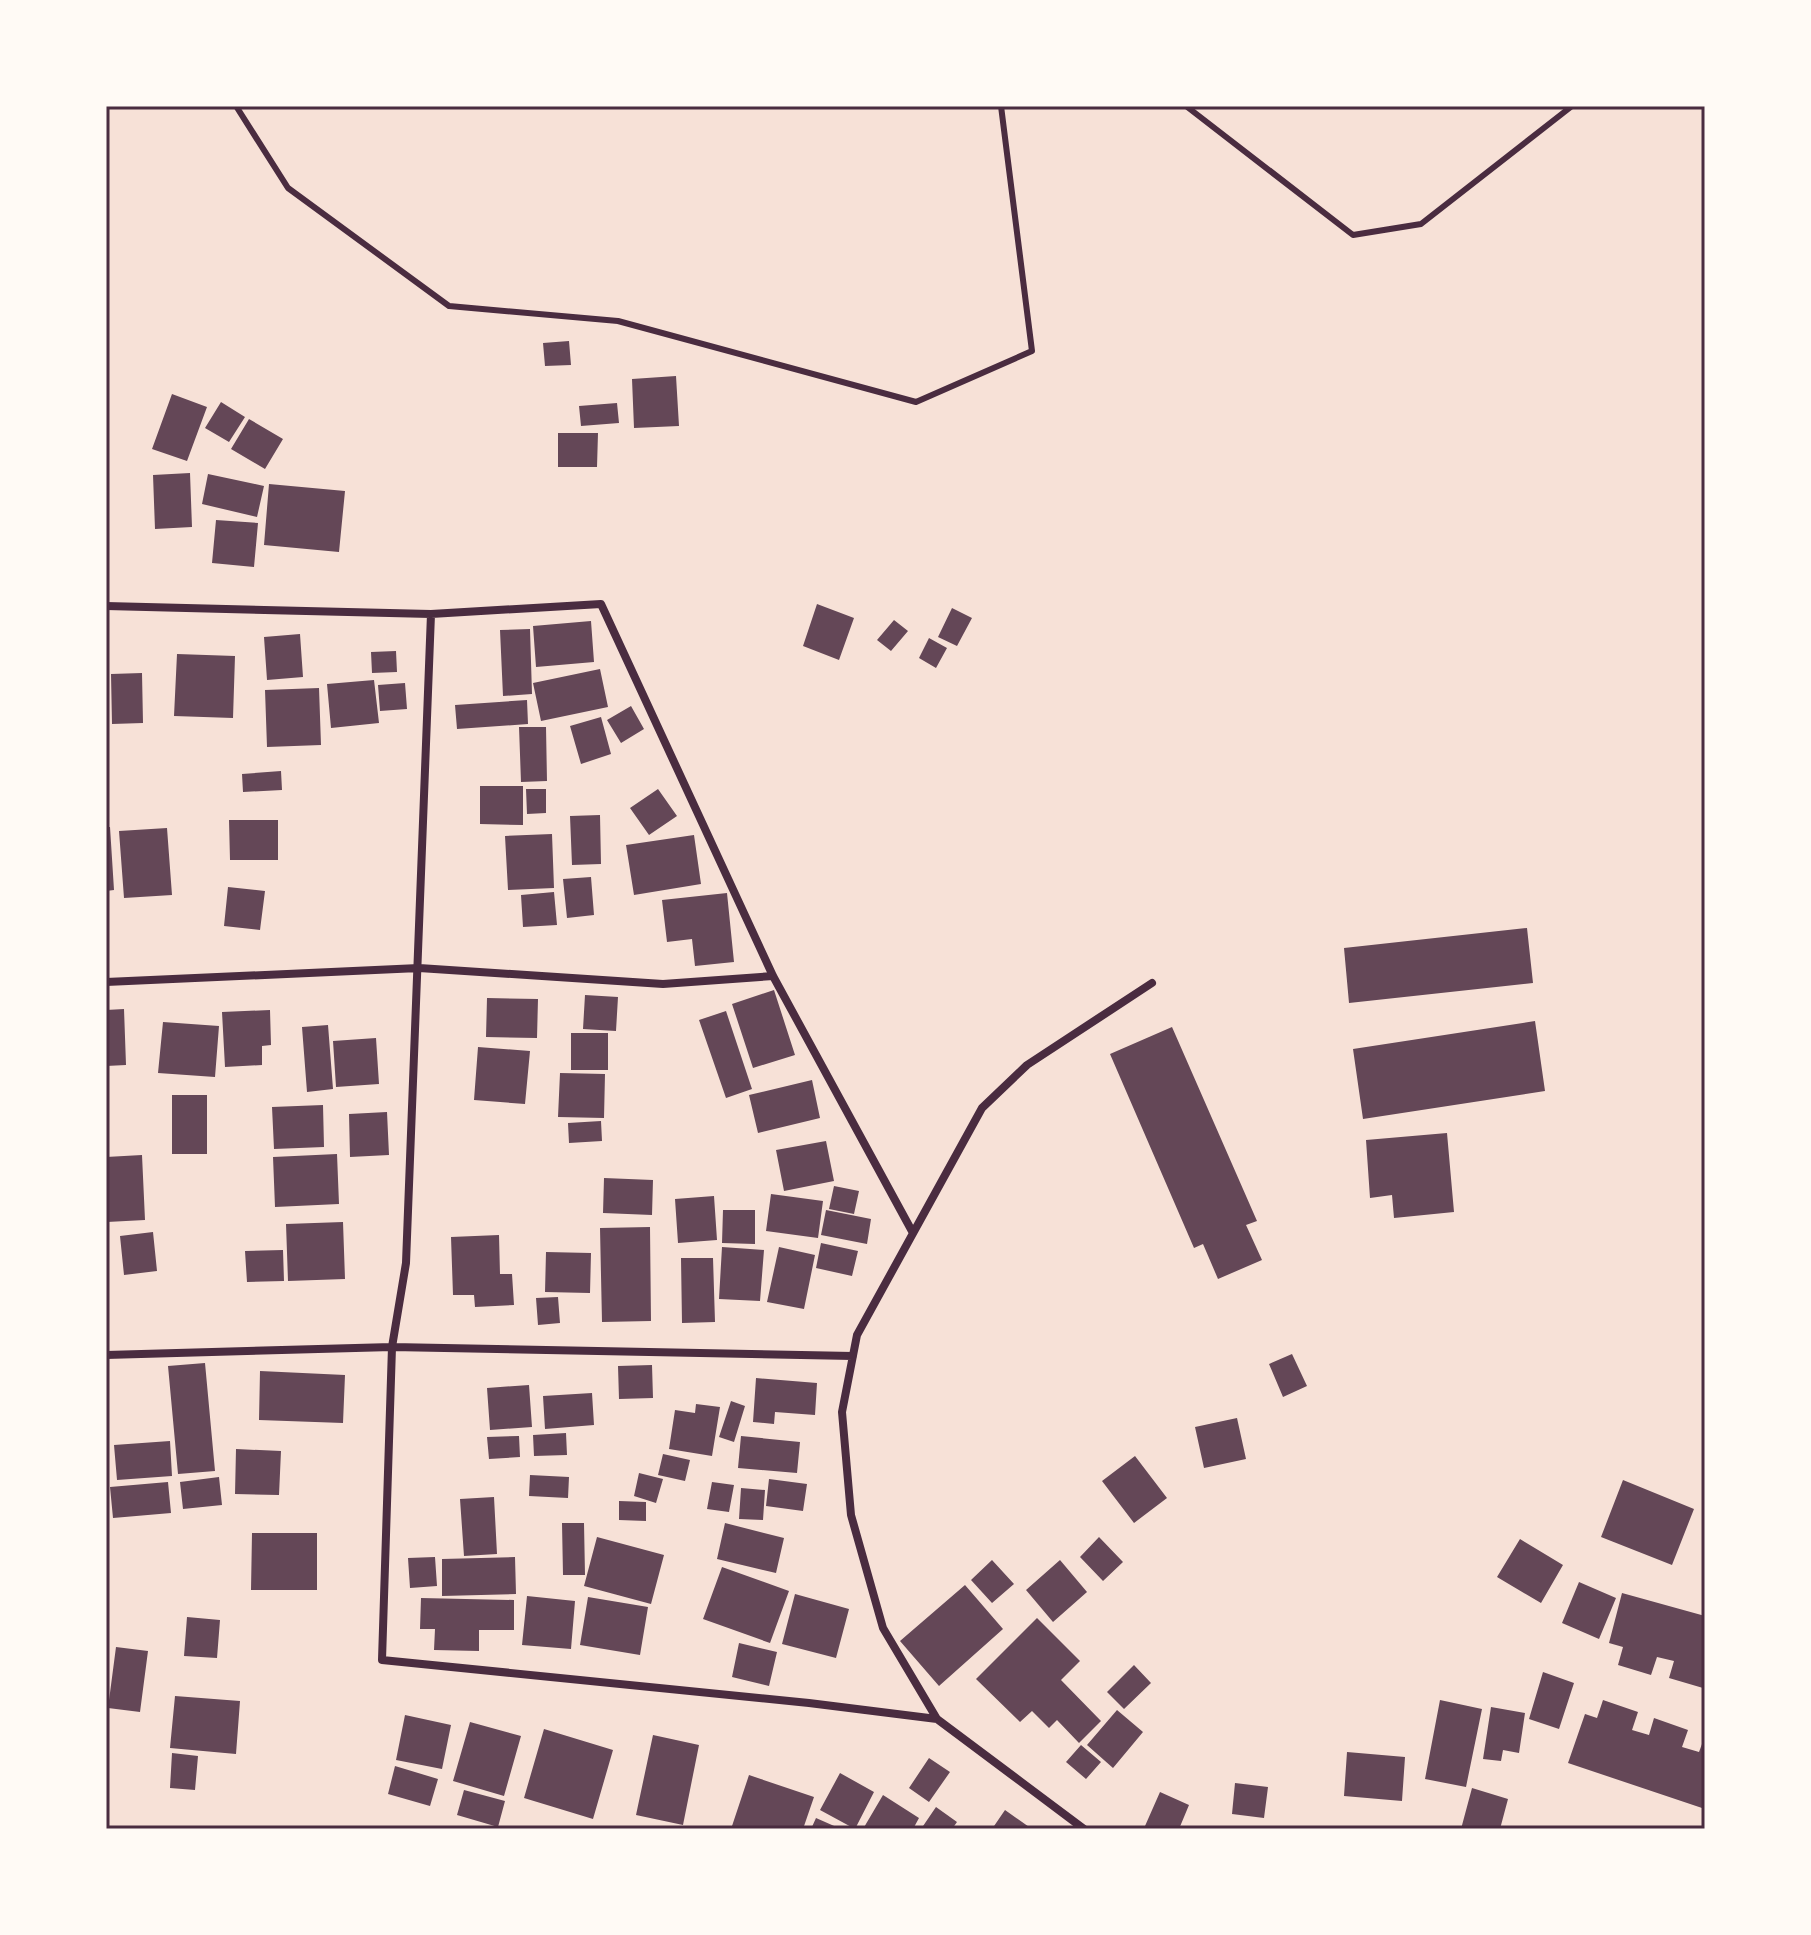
<svg xmlns="http://www.w3.org/2000/svg" width="1811" height="1935" viewBox="0 0 1811 1935" font-family="Rubik,sans-serif">
  <style>
    .building { fill: #644757 }
    .lines { fill: none; stroke-linecap: round; stroke-linejoin: round }
    .service { stroke: #4a2c40; stroke-width: 6 }
    .minor { stroke: #4a2c40; stroke-width: 8 }
    .neatline { fill: none; stroke: #4a2c40; stroke-width: 3 }
  </style>
  <rect width="100%" height="100%" fill="#f7e1d7"/>
  <path class="building" d="M569 341 571 365 545 366 543 343Z
    M676 376 679 426 634 428 632 379Z
    M172 394 207 407 187 461 152 449Z
    M221 402 245 417 229 442 205 428Z
    M617 403 619 423 581 426 579 406Z
    M249 419 283 439 265 469 231 449Z
    M558 433H598L597 467H558Z
    M190 473 192 527 155 529 153 475Z
    M208 474 264 486 257 517 202 504Z
    M269 484 345 491 339 552 264 545Z
    M216 520 258 523 254 567 212 563Z
    M817 604 854 618 839 660 803 646Z
    M952 608 972 618 957 646 938 637Z
    M894 620 908 631 891 651 877 640Z
    M591 621 594 662 536 667 533 626Z
    M530 629 532 694 503 696 500 630Z
    M300 634 303 677 267 680 264 637Z
    M929 638 947 648 936 668 919 658Z
    M396 651 397 672 372 673 371 652Z
    M177 654 235 656 233 718 174 716Z
    M600 669 608 707 541 721 533 683Z
    M142 673 143 723 112 724 111 674Z
    M374 680 379 723 331 728 327 684Z
    M405 683 407 709 380 711 378 685Z
    M319 688 321 745 267 747 265 690Z
    M527 700 528 724 457 729 455 705Z
    M631 706 644 729 621 743 607 720Z
    M601 717 611 754 581 764 570 726Z
    M519 727H546L547 781 521 782Z
    M281 771 282 790 243 792 242 774Z
    M480 786H523V825L480 824Z
    M526 789H546V813L527 814Z
    M658 789 677 816 649 835 630 808Z
    M600 815 601 864 572 865 570 816Z
    M229 820H278V860H230Z
    M106 827H110L114 890 106 891Z
    M167 828 172 895 124 898 119 831Z
    M552 834 554 888 508 890 505 836Z
    M694 835 701 884 634 895 626 845Z
    M591 877 594 915 567 918 563 879Z
    M228 887 265 891 260 930 224 926Z
    M554 892 557 925 523 927 521 895Z
    M727 893 734 962 695 966 692 939 667 942 662 900Z
    M1527 928 1533 983 1349 1003 1344 948Z
    M774 990 795 1055 753 1068 732 1004Z
    M585 995 618 997 616 1031 583 1029Z
    M487 998 538 999 537 1038 486 1037Z
    M124 1009 126 1065 106 1066V1010Z
    M270 1010 271 1045 262 1046V1065L225 1067 222 1012Z
    M726 1011 752 1089 726 1098 699 1020Z
    M1535 1021 1545 1091 1363 1119 1353 1049Z
    M163 1022 219 1026 215 1077 158 1073Z
    M328 1025 333 1089 307 1092 302 1027Z
    M1172 1027 1257 1221 1246 1225 1262 1260 1218 1279 1203 1244 1194 1248 1110 1054Z
    M571 1033H608V1070H571Z
    M376 1038 379 1084 336 1087 333 1041Z
    M478 1047 530 1051 525 1104 474 1100Z
    M560 1073 605 1074 604 1118 558 1117Z
    M812 1080 820 1118 758 1133 749 1095Z
    M172 1095H207V1154H172Z
    M323 1105 324 1147 274 1149 272 1107Z
    M387 1112 389 1155 350 1157 349 1114Z
    M601 1121 602 1141 569 1143 568 1123Z
    M1447 1133 1454 1212 1394 1218 1392 1195 1370 1198 1366 1140Z
    M826 1141 834 1181 784 1191 776 1150Z
    M337 1154 339 1204 275 1207 273 1157Z
    M142 1155 145 1220 107 1222 106 1157Z
    M604 1178 653 1180 652 1215 603 1213Z
    M834 1186 859 1191 854 1214 829 1209Z
    M771 1194 823 1201 818 1238 766 1231Z
    M714 1196 717 1240 678 1243 675 1199Z
    M723 1210H755V1244L722 1243Z
    M826 1210 871 1219 867 1244 821 1235Z
    M343 1222 345 1279 288 1281 286 1224Z
    M650 1227 651 1321 602 1322 600 1228Z
    M153 1232 157 1271 124 1275 120 1236Z
    M499 1235 500 1274H512L514 1305 475 1307 474 1295H453L451 1237Z
    M821 1243 858 1251 852 1276 816 1268Z
    M722 1247 764 1250 760 1301 719 1299Z
    M779 1247 815 1255 804 1309 767 1302Z
    M283 1250 284 1281 247 1282 245 1251Z
    M546 1252 591 1253 590 1293 545 1292Z
    M681 1258H713L715 1322 682 1323Z
    M558 1297 560 1323 538 1325 536 1298Z
    M1292 1354 1307 1386 1283 1397 1269 1364Z
    M205 1363 215 1471 178 1474 168 1366Z
    M652 1365 653 1398 619 1399 618 1366Z
    M260 1371 345 1375 343 1423 259 1420Z
    M756 1378 817 1383 815 1415 775 1412 774 1424 753 1422Z
    M529 1385 532 1427 490 1430 487 1388Z
    M592 1393 594 1425 545 1429 543 1396Z
    M731 1401 745 1406 734 1442 719 1437Z
    M696 1404 720 1407 712 1456 669 1449 675 1410 695 1413Z
    M1237 1418 1246 1459 1204 1468 1195 1427Z
    M566 1433 567 1455 534 1456 533 1435Z
    M519 1436 520 1457 489 1459 487 1437Z
    M741 1436 800 1442 797 1473 738 1468Z
    M170 1441 172 1476 117 1480 114 1445Z
    M236 1449 281 1451 279 1495 235 1494Z
    M663 1454 690 1460 685 1481 658 1475Z
    M1135 1456 1167 1498 1134 1523 1102 1481Z
    M639 1473 663 1479 656 1503 634 1496Z
    M530 1475 569 1477 568 1498 529 1496Z
    M219 1477 222 1505 183 1509 180 1482Z
    M769 1479 807 1484 803 1511 766 1506Z
    M1623 1480 1694 1509 1672 1565 1601 1537Z
    M168 1482 171 1513 113 1518 110 1487Z
    M712 1482 734 1485 729 1512 707 1509Z
    M741 1488 765 1490 763 1520 739 1519Z
    M494 1497 497 1554 464 1556 460 1499Z
    M619 1501 646 1502V1521L619 1520Z
    M562 1523H584L585 1575H563Z
    M725 1523 784 1538 776 1573 717 1559Z
    M252 1533H317V1590H251Z
    M597 1537 664 1555 651 1604 584 1586Z
    M1099 1537 1123 1562 1103 1581 1080 1557Z
    M1520 1539 1563 1565 1541 1603 1497 1577Z
    M435 1557 437 1586 410 1588 408 1558Z
    M515 1557 516 1594 442 1596V1559Z
    M992 1560 1014 1584 992 1603 971 1580Z
    M1060 1560 1087 1592 1053 1622 1026 1590Z
    M722 1567 789 1591 770 1643 703 1619Z
    M1579 1582 1616 1598 1599 1639 1562 1623Z
    M965 1585 1003 1629 939 1686 900 1641Z
    M1622 1593 1705 1616V1680L1703 1688 1669 1678 1674 1661 1657 1657 1651 1675 1618 1665 1623 1647 1609 1643Z
    M795 1594 849 1609 836 1658 782 1644Z
    M527 1596 575 1601 571 1649 522 1645Z
    M588 1597 648 1607 640 1655 580 1645Z
    M421 1598 514 1600V1630H479V1651L434 1650 435 1629H420Z
    M187 1617 220 1620 217 1658 184 1656Z
    M1037 1618 1080 1661 1061 1680 1101 1721 1079 1743 1057 1720 1049 1728 1032 1711 1020 1722 976 1679Z
    M739 1643 777 1652 769 1686 732 1677Z
    M116 1647 148 1651 140 1712 108 1708Z
    M1134 1665 1151 1683 1124 1709 1107 1692Z
    M1543 1672 1574 1683 1559 1729 1529 1719Z
    M175 1696 240 1701 236 1754 170 1748Z
    M1440 1700 1482 1709 1466 1787 1425 1779Z
    M1603 1700 1638 1712 1632 1730 1649 1735 1654 1718 1688 1730 1682 1747 1699 1752 1705 1736V1809L1568 1763 1585 1714 1597 1718Z
    M1491 1707 1525 1713 1519 1753 1503 1750 1501 1761 1483 1759Z
    M1117 1710 1143 1732 1113 1768 1087 1745Z
    M405 1715 451 1725 442 1769 396 1760Z
    M470 1722 521 1736 504 1796 453 1781Z
    M544 1729 613 1750 593 1819 524 1798Z
    M653 1735 699 1745 683 1825 636 1815Z
    M1081 1745 1101 1762 1086 1779 1066 1762Z
    M1347 1752 1405 1757 1402 1801 1344 1796Z
    M172 1753 198 1756 195 1790 170 1788Z
    M929 1758 950 1772 929 1802 909 1788Z
    M395 1766 438 1779 430 1806 388 1794Z
    M840 1773 874 1792 855 1829 820 1810Z
    M749 1775 814 1797 803 1829H731Z
    M1235 1783 1268 1787 1264 1818 1232 1814Z
    M1472 1788 1508 1799 1500 1829H1461Z
    M464 1790 505 1801 498 1827 457 1815Z
    M1160 1792 1189 1805 1179 1829H1153L1145 1826Z
    M883 1795 919 1818 913 1829H863Z
    M936 1807 957 1822 952 1829H921Z
    M1005 1810 1032 1829H992Z
    M816 1818 841 1829H811Z"/>
  <g class="lines">
    <path class="service" d="M236 106 288 188 449 306 618 321 916 402 1032 351 1001 106
      M1186 106 1353 235 1421 224 1572 106"/>
    <path class="minor" d="M106 606 431 614 601 604 773 976 913 1233
      M431 614 406 1263 392 1347 382 1660 809 1703 937 1719
      M106 982 419 968 663 984 773 976
      M106 1355 392 1347 853 1356
      M1084 1829 937 1719 883 1628 851 1515 842 1412 857 1335 982 1108 1027 1065 1152 983"/>
  </g>
  <rect width="1811" height="1935" fill="none" stroke="#fffaf5" stroke-width="216"/>
  <rect x="108" y="108" width="1595" height="1719" class="neatline"/>
</svg>
